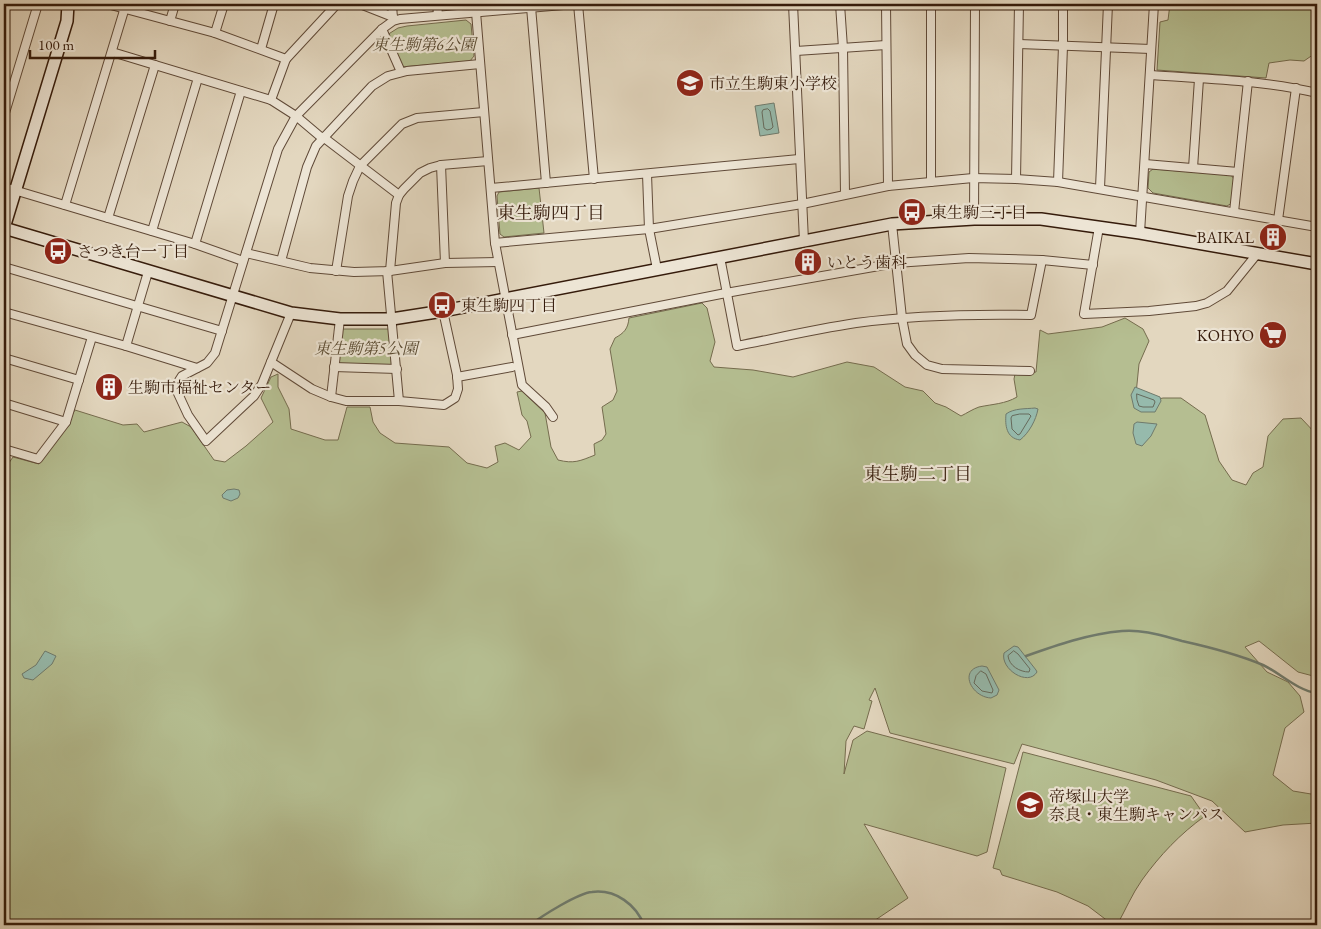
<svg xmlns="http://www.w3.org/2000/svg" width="1321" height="929" font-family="'EB Garamond','Noto Serif JP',serif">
	<rect width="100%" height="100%" fill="#e3d7bf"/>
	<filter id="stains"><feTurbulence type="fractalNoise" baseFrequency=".004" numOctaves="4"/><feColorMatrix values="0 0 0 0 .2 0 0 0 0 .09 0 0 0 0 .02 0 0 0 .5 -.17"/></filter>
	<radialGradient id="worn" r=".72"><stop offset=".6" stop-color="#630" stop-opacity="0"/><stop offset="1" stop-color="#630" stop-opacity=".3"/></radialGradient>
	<g fill="#b5be91" stroke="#756c4e">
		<path d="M1170,4H1255L1257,5L1265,6L1269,4H1317V52L1304,61L1290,60L1269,63L1266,78L1157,70L1160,22L1168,20Z"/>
		<path d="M466,20L471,24L474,56L470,61L401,67L387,35L398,28L407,26Z"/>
		<path d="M1153,169L1231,175L1234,179L1232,203L1227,206L1153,193L1148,188L1149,172Z"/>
		<path d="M539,188L544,233L504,237L500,234L497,196L499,192Z"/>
		<path d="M702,303L707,308L715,342L710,361L714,367L753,370L793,377L847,362L874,367L905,387L923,391L935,403L946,407L961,416C967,413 973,409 979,407C993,404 1005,404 1017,397L1014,379L1015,374L1036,372L1040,330L1048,334L1102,327L1125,318L1143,329L1149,341L1139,364L1135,404L1163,398H1181L1205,415L1219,461L1232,480L1246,485L1253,473L1263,467L1268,436L1283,419L1301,418L1317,435V677L1298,672L1259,641L1245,647L1267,672L1288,682L1300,696L1304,712L1285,728L1273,775L1293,791L1317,795V823L1283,825L1245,832L1212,801L1156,780L1022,744L1014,764L890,733L875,688L869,700L872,701L864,729L854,726L846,741L844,774L853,740L867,731L1006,768L987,852L977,856L864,824L908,898L868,925H4V470L13,457L39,464L55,443L75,410L123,425L137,424L144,432L182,422L191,427L214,460L225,462L246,446L273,422L261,398L271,377L278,374V387L289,409L291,429L325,440H338L347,407H370L373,422L380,433L395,443L449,447L467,463L487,468L498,462L495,446L505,443L519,450L531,437L527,421L522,415L517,392L522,391L545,413L551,447L558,460C574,464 580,461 595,455L594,444L602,440L606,434L602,407L613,400L617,391L610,349L615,338C624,333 628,329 629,318Z"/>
		<path d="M341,329H392L394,366L337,364Z"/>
		<path d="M1023,752L1191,796L1205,816C1180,834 1160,855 1142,880C1132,894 1125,911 1117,925H1113L1088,906L1057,892L1002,875L1000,870L993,868Z"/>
	</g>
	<g fill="#96baac" stroke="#6f7a6c">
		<path d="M774,103L779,133L760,136L755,106Z"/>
		<path d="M1135,387L1160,397L1161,401L1155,412H1141L1134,408L1131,395Z"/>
		<path d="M1035,408L1038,409C1036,420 1029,433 1020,440C1006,438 1005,425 1006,414C1014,408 1026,409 1035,408Z"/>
		<path d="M1137,422L1157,424L1151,436L1142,446L1136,444L1133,433L1134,424Z"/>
		<path d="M234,489L239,490L240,494L238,498L231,501L223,498L222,495L227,490Z"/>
		<path d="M1014,646L1018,647L1036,670L1037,672C1028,687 1000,669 1004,653Z"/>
		<path d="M45,651L56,656L52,664L33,680L24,678L22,674L36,665Z"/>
		<path d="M982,666L987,667L999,690L997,695L991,698C971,697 958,669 982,666Z"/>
	</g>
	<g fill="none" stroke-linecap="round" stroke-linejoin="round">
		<g stroke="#666a5c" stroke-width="1">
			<path d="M768,109L770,111L773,127L771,129L767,130L764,128L762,112L763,110Z"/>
			<path d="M1137,394L1154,400L1155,402L1153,407H1143L1139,406L1137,400Z"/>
			<path d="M1020,414H1029L1031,416L1020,434L1018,435L1012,429L1011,418L1012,416Z"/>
			<path d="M1014,651L1018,654L1030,669L1029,672C1020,672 1009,666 1008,656Z"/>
			<path d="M981,671L986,674L993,690L992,693L982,691L974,683L976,676Z"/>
		</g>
		<g stroke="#6f7a6c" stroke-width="2.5">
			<path d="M1026,656C1057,645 1088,634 1122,631C1142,629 1163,636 1182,641C1209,647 1237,654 1263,665C1280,673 1298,691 1317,693"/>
			<path d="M530,925C542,916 578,893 592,892C616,889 636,905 644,925"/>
		</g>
		<defs>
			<g id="street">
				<path d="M107,4L215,33L286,59L337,4"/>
				<path d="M360,4L393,17"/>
				<path d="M392,4L393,19"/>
				<path d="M437,4L438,15"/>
				<path d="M578,4L594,179"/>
				<path d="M793,4L804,241"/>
				<path d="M840,4L843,48L845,194"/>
				<path d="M886,4L888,186"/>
				<path d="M531,7L546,183"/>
				<path d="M476,12L495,243L522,385L546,407L553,417"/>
				<path d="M170,21L175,4"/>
				<path d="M382,29L401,72"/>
				<path d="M215,33L224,4"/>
				<path d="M1019,44L1151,49"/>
				<path d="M261,49L274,4"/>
				<path d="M796,51L886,45"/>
				<path d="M112,52L271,100L296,116L322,138"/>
				<path d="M1151,75C1206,79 1263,80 1317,93"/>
				<path d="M271,100L286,59"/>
				<path d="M4,116L38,4"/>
				<path d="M323,137L399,195"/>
				<path d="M1145,164L1238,172"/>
				<path d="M441,165L445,263"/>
				<path d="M1193,168L1199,79"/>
				<path d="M647,174L649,229L657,269"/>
				<path d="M1016,179L1019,4"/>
				<path d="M931,182V4"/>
				<path d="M1058,182L1063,46V4"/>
				<path d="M4,187L195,244L243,261"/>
				<path d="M491,188L799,159"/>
				<path d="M1100,188L1108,4"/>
				<path d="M65,205L126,4"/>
				<path d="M1234,212L1248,81"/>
				<path d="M108,218L155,65"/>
				<path d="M974,219L975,4"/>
				<path d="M1278,220L1296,88"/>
				<path d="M892,224L902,318L907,344L915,355L927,365L942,369L1030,371"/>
				<path d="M1099,227L1084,314L1149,311L1196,306L1207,303L1227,291L1257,254"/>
				<path d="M152,231L198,78"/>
				<path d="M1140,233L1154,4"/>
				<path d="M495,243L649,229L802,204L888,186L973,178L1016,179L1058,182L1317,227"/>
				<path d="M195,244L241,91"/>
				<path d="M246,253L310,268L354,272L390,271L445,263L498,262"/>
				<path d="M720,257L737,346C777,338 816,329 856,323C914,315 973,314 1031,315L1042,260"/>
				<path d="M281,261L307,167L316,146L372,86L388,76L407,71L480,64"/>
				<path d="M4,267L222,331"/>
				<path d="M336,271L348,196L353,181L360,166L402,124L417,118L484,112"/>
				<path d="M387,271L399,401"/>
				<path d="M390,271L396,203L399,195L404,189L420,173L430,168L441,165L488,161"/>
				<path d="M4,312L126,346L197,368"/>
				<path d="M291,313L262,384L254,396L206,441L188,415L175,387L182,376L207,363L215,353L278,149L296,116L382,29L393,21L400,19L575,4"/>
				<path d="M512,335L726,293L896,263L969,258L1042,260L1093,265"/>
				<path d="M126,346L148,272"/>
				<path d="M4,358L79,380"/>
				<path d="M271,362L312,389L331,397L346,401H399L444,405L455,398L458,389L457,375L443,311"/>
				<path d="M334,367L397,369"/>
				<path d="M457,377L512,367"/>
				<path d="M331,397L340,319"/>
				<path d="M4,403L66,422"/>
				<path d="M4,449L38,459L66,422L92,337"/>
			</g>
			<g id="secondary">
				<path d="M4,228L291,313L340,319H392L443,311L892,224L974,219H1041L1140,233L1317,264"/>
				<path d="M4,228L67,21L68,4"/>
			</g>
		</defs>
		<use href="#street" stroke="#604a38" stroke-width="10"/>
		<use href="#secondary" stroke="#351b0b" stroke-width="14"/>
		<use href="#street" stroke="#ede5d5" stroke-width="8"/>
		<use href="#secondary" stroke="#ede5d5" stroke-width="11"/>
	</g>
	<defs>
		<symbol id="school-disc" viewBox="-11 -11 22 22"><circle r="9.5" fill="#8f2418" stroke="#ede5d5"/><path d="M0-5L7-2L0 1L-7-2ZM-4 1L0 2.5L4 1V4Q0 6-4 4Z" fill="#fff"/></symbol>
		<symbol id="bus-disc" viewBox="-11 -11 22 22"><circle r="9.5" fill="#8f2418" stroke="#ede5d5"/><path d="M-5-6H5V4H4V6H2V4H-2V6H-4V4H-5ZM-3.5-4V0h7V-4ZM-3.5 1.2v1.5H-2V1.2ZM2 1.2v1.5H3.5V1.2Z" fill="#fff"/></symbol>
		<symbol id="building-disc" viewBox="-11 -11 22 22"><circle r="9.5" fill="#8f2418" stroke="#ede5d5"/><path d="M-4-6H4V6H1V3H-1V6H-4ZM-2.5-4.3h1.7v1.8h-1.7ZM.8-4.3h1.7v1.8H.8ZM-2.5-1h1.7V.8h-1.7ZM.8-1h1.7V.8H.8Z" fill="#fff"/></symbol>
		<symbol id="supermarket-disc" viewBox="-11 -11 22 22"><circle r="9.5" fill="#8f2418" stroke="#ede5d5"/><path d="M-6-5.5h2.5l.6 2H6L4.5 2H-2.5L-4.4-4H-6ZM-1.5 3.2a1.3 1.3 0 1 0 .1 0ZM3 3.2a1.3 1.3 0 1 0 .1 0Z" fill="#fff"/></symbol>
		<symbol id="university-disc" viewBox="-11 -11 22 22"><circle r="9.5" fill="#8f2418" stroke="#ede5d5"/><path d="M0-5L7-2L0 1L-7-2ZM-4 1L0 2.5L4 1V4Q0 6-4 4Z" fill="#fff"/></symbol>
	</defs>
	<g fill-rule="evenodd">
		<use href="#school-disc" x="674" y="67" width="32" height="32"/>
		<use href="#bus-disc" x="896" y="196" width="32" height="32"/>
		<use href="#building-disc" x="1257" y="221" width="32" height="32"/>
		<use href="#bus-disc" x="42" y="235" width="32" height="32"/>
		<use href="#building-disc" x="792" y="246" width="32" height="32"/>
		<use href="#bus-disc" x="426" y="289" width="32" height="32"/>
		<use href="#supermarket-disc" x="1257" y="319" width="32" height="32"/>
		<use href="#building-disc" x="93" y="371" width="32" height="32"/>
		<use href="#university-disc" x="1014" y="789" width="32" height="32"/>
	</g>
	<g text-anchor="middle" stroke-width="4.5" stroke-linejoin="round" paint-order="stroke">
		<g font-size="16" font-style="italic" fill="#5b4c33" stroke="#ede5d5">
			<text x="424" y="50">東生駒第6公園</text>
			<text x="366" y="354">東生駒第5公園</text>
		</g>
		<g font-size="16" fill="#351b0b" stroke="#ede5d5" text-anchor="start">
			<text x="709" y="89">市立生駒東小学校</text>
			<text x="931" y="218">東生駒三丁目</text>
			<text x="1254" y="243" text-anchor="end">BAIKAL</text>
			<text x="77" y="257">さつき台一丁目</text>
			<text x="827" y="268">いとう歯科</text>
			<text x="461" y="311">東生駒四丁目</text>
			<text x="1254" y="341" text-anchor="end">KOHYO</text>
			<text x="128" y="393">生駒市福祉センター</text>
			<text x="1049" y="802">帝塚山大学<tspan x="1049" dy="18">奈良・東生駒キャンパス</tspan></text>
		</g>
		<g font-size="18" fill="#351b0b" stroke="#ede5d5">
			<text x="551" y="219">東生駒四丁目</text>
			<text x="918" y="480">東生駒二丁目</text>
		</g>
	</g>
	<rect width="1321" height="929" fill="none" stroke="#e3d7bf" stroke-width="20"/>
	<rect x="5" y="5" width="1311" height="919" fill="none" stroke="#351b0b" stroke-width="2.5"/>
	<rect x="10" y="10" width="1301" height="909" fill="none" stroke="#351b0b"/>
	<path d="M30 50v8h125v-8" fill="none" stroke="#351b0b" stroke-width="2.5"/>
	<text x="38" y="50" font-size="15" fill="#351b0b" stroke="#ede5d5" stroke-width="4" paint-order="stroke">100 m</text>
	<rect width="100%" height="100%" filter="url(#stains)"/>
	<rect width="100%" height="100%" fill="url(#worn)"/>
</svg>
